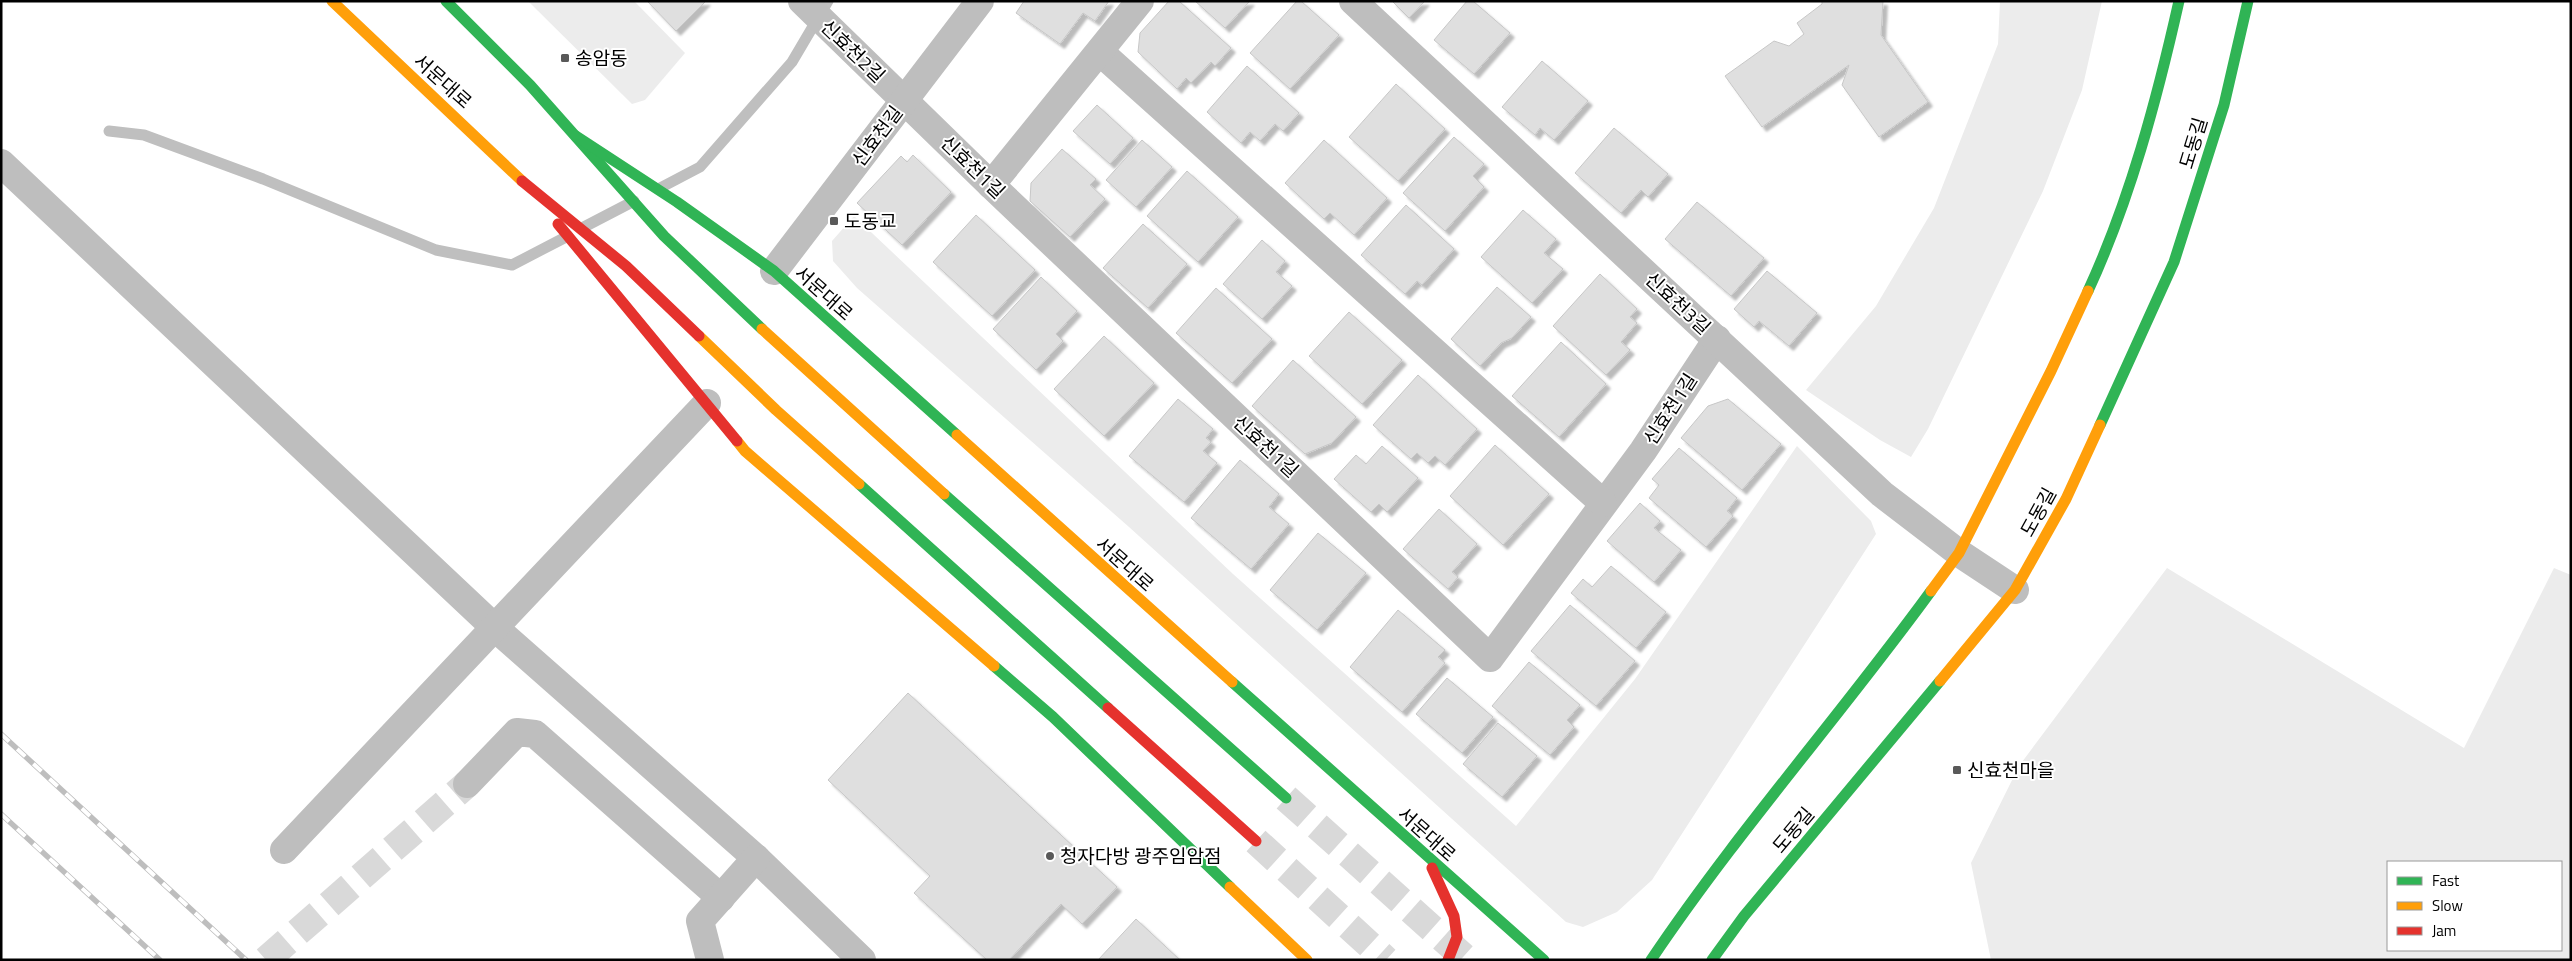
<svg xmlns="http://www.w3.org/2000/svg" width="2572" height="961" font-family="'Titillium Web','Noto Sans KR',sans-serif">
	<defs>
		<filter id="shadow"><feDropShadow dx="4.5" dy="4.5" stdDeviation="1" flood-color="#0004"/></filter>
	</defs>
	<rect width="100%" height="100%" fill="#fff"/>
	<g fill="#ececec" fill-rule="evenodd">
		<path d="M528,1H634L685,53L645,100L632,104Z"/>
		<path d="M2000,1H2102L2082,90L2043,191L1928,429L1911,457L1880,440L1806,390L1876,306L1934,208L1998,44Z"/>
		<path d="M854,216L1233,574L1516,826L1635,679L1797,446L1871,521L1876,534L1652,880L1617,912L1583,927L1566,922L1129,527L857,288L833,261L832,241Z"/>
		<path d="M2167,568L2464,748L2554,568L2571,575V960H1991L1971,863L2019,766ZM2388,862H2561V950H2388Z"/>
	</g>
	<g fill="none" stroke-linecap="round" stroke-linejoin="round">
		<g stroke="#bfbfbf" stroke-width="11">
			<path d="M109,131L144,135L263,179L436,250L512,265L568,236"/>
			<path d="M660,188L700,167L792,62L828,1"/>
			<path d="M582,228L634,201"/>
		</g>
	</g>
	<g fill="#dfdfdf" stroke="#c7c7c7" filter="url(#shadow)">
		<path d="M647,1H706L676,31Z"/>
		<path d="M1024,1H1109L1095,21L1083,13L1060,44L1016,13Z"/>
		<path d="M1169,1H1179L1231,48L1215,66L1211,62L1191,83L1186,78L1177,89L1138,52L1140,33Z"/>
		<path d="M1195,1H1250L1225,28Z"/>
		<path d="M1297,1H1301L1339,35L1290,89L1250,53Z"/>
		<path d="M1392,1H1425L1409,18Z"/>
		<path d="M1467,1H1473L1510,33L1474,74L1434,40Z"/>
		<path d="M1822,1H1883L1881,35L1928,102L1879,137L1842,85L1849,65L1762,127L1725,76L1774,41L1789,46L1804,34L1797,23L1822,4Z"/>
		<path d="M1542,61L1588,101L1554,140L1540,128L1535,135L1502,107Z"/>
		<path d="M1247,66L1299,113L1283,131L1275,124L1260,141L1250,132L1241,143L1207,112Z"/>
		<path d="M1396,84L1445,129L1398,181L1349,137Z"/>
		<path d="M1097,105L1133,138L1110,164L1073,131Z"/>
		<path d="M1614,128L1668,174L1648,197L1641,190L1621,213L1575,173Z"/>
		<path d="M1454,137L1484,164L1473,176L1484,187L1445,231L1403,193Z"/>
		<path d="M1142,140L1172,167L1136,207L1106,180Z"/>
		<path d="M1324,140L1387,198L1354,235L1330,213L1324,219L1285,183Z"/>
		<path d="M1062,149L1096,179L1090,185L1105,199L1070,237L1030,201L1031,183Z"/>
		<path d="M913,155L951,192L902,245L857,203L901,156L907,162Z"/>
		<path d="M1187,171L1238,217L1198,262L1147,216Z"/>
		<path d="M1697,202L1764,258L1731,296L1665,239Z"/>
		<path d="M1406,205L1454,249L1422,285L1417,281L1405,294L1361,255Z"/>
		<path d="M1523,210L1556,239L1544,253L1563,269L1532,303L1481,257Z"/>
		<path d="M976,215L1035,270L992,316L933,262Z"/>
		<path d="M1143,224L1187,264L1148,308L1103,268Z"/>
		<path d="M1262,240L1285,261L1276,272L1292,286L1262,319L1223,284Z"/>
		<path d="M1767,271L1817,313L1789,346L1759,321L1754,327L1734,309Z"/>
		<path d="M1600,274L1637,309L1630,317L1637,323L1621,342L1630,350L1606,375L1553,326Z"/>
		<path d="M1041,277L1077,311L1056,334L1063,341L1036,370L993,329Z"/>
		<path d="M1497,287L1531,317L1512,338L1501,343L1480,366L1451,339Z"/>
		<path d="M1216,288L1272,339L1232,383L1176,333Z"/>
		<path d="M1349,312L1402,360L1362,404L1309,356Z"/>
		<path d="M1104,336L1154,383L1104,436L1054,389Z"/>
		<path d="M1561,342L1606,384L1559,437L1512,396Z"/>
		<path d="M1293,360L1356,417L1332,443L1305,454L1252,406Z"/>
		<path d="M1418,375L1477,429L1445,465L1435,456L1428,463L1417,453L1411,459L1373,425Z"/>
		<path d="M1178,399L1213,429L1206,438L1211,442L1203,451L1217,463L1184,502L1129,456Z"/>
		<path d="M1728,399L1781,444L1742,490L1681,438L1708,406Z"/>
		<path d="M1495,445L1549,494L1503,545L1450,496Z"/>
		<path d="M1382,446L1418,478L1387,512L1379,504L1371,512L1334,479L1356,455L1366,464Z"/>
		<path d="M1679,448L1737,498L1727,511L1733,516L1706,547L1649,498L1659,485L1652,479Z"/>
		<path d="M1240,460L1279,494L1269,507L1289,524L1251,569L1191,518Z"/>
		<path d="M1640,503L1660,521L1654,528L1681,550L1654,582L1607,541Z"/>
		<path d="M1439,509L1477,544L1452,572L1458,577L1448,589L1403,549Z"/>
		<path d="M1318,533L1366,573L1317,630L1270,590Z"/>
		<path d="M1611,566L1666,612L1636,648L1571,593L1583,579L1592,587Z"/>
		<path d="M1570,605L1635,661L1596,706L1531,651Z"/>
		<path d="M1398,610L1445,650L1438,657L1445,663L1402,712L1350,667Z"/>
		<path d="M1529,662L1580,705L1567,720L1574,727L1550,755L1492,706Z"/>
		<path d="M1447,678L1493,717L1462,753L1416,714Z"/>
		<path d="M908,693L1117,887L1082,924L1061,904L1009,960H987L914,893L930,876L828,780Z"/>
		<path d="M1498,723L1537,756L1502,797L1463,764Z"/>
		<path d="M1136,919L1180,960H1098Z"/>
	</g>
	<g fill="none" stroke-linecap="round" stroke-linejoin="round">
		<path stroke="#d9d9d9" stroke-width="28" stroke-dasharray="28 14" stroke-linecap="butt" d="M266,960L467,784"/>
		<g stroke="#d9d9d9" stroke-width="28" stroke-dasharray="28 14" stroke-linecap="butt">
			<path d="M1286,798L1467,960"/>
			<path d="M1256,841L1386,960"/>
		</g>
		<g stroke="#bebebe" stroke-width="28">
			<path d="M802,1L991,185L1490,658L1643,451L1717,339"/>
			<path d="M1353,1L1882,494L1959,553L2015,590"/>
			<path d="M1100,52L1603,503"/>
			<path d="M1,163L494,627L756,858L862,960"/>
			<path d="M991,185L1140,1"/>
			<path d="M774,271L980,1"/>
			<path d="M467,784L517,732L535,734L721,898"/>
			<path d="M284,850L707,403"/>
			<path d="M710,960L700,921L756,858"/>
		</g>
		<g stroke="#30b455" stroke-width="11">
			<path d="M446,1L530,85L664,236L762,329"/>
			<path d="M576,136L677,202L774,271L957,435"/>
			<path d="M2088,291C2130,200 2157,99 2179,1"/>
			<path d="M2100,425L2174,262L2224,105L2248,1"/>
			<path d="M859,484L1108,708"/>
			<path d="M944,494L1286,798"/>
			<path d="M994,666L1053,717L1230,887"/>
			<path d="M1232,682L1544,960"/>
			<path d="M1651,960C1737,832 1840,716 1931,591"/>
			<path d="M1712,960L1744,916L1940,681"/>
		</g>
		<g stroke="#ff9f0a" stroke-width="11">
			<path d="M332,1L522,181"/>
			<path d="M762,329L944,494"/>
			<path d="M699,336L776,410L859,484"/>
			<path d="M957,435L1232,682"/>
			<path d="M737,441L745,451L994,666"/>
			<path d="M1931,591L1959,553L2051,371L2088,291"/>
			<path d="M1940,681L2015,590L2066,499L2100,425"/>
			<path d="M1230,887L1307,960"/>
		</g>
		<g stroke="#e5322d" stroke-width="11">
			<path d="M522,181L626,266L699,336"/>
			<path d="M558,224L737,441"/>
			<path d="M1108,708L1256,841"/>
			<path d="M1432,868L1454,916L1457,937L1448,960"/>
		</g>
		<defs>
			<g id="rail">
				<path d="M1,734L246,960"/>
				<path d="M1,814L160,960"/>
			</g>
		</defs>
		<use href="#rail" stroke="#bebebe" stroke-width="5.5"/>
		<use href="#rail" stroke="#fff" stroke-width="4" stroke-dasharray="11" stroke-linecap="butt"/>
	</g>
	<g fill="#595959" stroke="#fff" stroke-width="2">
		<rect x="560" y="53" width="10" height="10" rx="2.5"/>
		<rect x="829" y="216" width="10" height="10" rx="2.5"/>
		<rect x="1952" y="765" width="10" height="10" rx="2.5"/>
		<circle cx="1050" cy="856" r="5"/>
	</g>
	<g text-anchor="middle" stroke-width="4" stroke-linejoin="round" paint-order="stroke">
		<g font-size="19" fill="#000" stroke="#fff">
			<text transform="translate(853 51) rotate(44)" y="7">신효천2길</text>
			<text transform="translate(443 81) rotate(42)" y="7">서문대로</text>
			<text transform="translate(877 136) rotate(-53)" y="7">신효천길</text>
			<text transform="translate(2193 143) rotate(-73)" y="7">도동길</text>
			<text transform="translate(973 167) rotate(44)" y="7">신효천1길</text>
			<text transform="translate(824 293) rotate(42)" y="7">서문대로</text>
			<text transform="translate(1678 303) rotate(43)" y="7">신효천3길</text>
			<text transform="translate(1670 409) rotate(-57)" y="7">신효천1길</text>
			<text transform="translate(1266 446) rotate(43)" y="7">신효천1길</text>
			<text transform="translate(2038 512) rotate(-61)" y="7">도동길</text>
			<text transform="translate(1125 564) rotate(42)" y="7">서문대로</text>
			<text transform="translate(1793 830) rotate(-50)" y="7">도동길</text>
			<text transform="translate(1427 834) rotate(42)" y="7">서문대로</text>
		</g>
		<g font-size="19" fill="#000" stroke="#fff" text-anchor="start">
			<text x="575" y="65">송암동</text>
			<text x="844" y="228">도동교</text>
			<text x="1967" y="777">신효천마을</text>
			<text x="1060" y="863">청자다방 광주임암점</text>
		</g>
	</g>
	<rect width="2572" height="961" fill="none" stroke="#000000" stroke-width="5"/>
	<rect x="2387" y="861" width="175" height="90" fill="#ffffff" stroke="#999999"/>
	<rect x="2397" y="877" width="25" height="8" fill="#30b455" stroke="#999999"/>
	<text x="2432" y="886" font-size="15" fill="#000000">Fast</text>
	<rect x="2397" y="902" width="25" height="8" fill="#ff9f0a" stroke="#999999"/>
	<text x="2432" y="911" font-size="15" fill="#000000">Slow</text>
	<rect x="2397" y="927" width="25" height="8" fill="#e5322d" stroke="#999999"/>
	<text x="2432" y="936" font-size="15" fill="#000000">Jam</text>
</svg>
